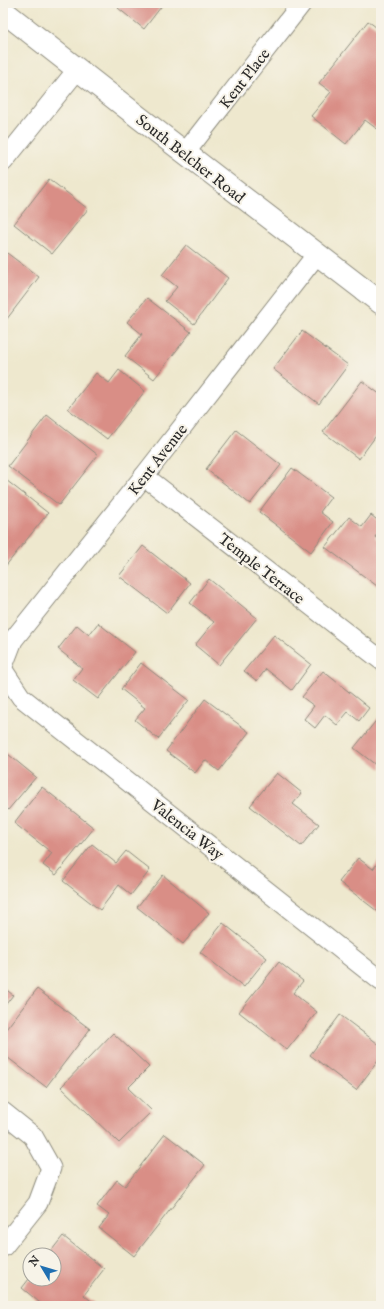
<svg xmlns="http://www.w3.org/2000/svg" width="384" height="1309" font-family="'IM FELL English',serif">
	<rect width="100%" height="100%" fill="#f7f3e8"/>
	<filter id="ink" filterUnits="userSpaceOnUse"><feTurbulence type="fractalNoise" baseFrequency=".025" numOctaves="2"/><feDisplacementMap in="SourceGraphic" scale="8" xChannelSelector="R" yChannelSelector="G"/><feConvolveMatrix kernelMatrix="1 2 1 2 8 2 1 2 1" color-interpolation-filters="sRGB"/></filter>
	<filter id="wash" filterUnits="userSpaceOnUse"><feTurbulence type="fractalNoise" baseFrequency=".012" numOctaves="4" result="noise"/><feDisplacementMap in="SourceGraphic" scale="16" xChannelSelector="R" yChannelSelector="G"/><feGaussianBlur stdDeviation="0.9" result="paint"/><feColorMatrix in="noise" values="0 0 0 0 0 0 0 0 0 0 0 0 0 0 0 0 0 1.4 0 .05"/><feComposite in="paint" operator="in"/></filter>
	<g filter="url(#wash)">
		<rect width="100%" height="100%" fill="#eee8ce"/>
		<g id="blocks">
			<g fill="#d98e86">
				<path d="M122,3H164L144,29L118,8Z"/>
				<path d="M368,21L381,31V124L377,129L365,120L346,144L311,116L331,92L319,83Z"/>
				<path d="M49,179L88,209L52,254L14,224Z"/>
				<path d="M186,245L228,278L194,324L165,301L177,287L162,275Z"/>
				<path d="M3,250L39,277L3,324Z"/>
				<path d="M147,298L191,332L154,379L125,356L142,334L127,322Z"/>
				<path d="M302,331L348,365L319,404L273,369Z"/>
				<path d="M119,370L145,391L107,439L68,409L96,373L109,383Z"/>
				<path d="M362,381L381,395V429L359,459L323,432Z"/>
				<path d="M47,415L98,455L59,505L8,466Z"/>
				<path d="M236,430L281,465L250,504L206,469Z"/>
				<path d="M292,468L331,497L320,512L333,522L311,552L259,512Z"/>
				<path d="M6,480L48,513L4,568L3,567V484Z"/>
				<path d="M371,515L381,523V529L375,537L381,541V582L377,586L325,547L349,517L362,527Z"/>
				<path d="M143,546L190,583L167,613L119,576Z"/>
				<path d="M209,579L257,618L219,665L195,645L214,622L190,603Z"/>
				<path d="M98,623L135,652L98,699L73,680L82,668L58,649L77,625L89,635Z"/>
				<path d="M274,635L311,664L292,690L266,669L257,681L244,671Z"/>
				<path d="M141,663L189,700L158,739L135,720L145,708L121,689Z"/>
				<path d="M323,671L369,708L359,721L348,712L337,725L325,715L315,728L304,719L314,706L302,697Z"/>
				<path d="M205,699L249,732L219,771L205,760L195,773L166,751Z"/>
				<path d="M379,717L381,719V769L354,748Z"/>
				<path d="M3,750L36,777L8,810L3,806Z"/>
				<path d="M277,773L302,793L293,804L319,824L301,846L250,806Z"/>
				<path d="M42,787L94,828L56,875L43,865L52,853L14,823Z"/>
				<path d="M92,844L116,863L126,851L150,870L131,895L119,885L100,910L63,881Z"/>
				<path d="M358,858L373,869L381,859V914L339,882Z"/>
				<path d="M163,875L209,913L183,944L137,907Z"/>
				<path d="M223,923L267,958L244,987L200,952Z"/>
				<path d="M279,962L303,981L293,993L317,1012L287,1050L239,1012Z"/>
				<path d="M3,987L13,995L3,1008Z"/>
				<path d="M37,989L90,1029L46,1087L3,1054V1033Z"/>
				<path d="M340,1015L381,1046V1057L356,1090L310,1055Z"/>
				<path d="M113,1033L149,1067L128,1088L152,1111L119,1143L61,1087Z"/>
				<path d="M165,1134L205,1165L134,1256L99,1228L109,1215L97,1206L117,1180L125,1186Z"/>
				<path d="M63,1236L104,1269L84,1295L97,1306H44L22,1288L29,1279H54V1255H48Z"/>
			</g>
		</g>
	</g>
	<g filter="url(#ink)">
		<use href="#blocks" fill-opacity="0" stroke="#8c8a7c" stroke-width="1"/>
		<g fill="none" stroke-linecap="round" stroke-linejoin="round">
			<defs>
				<g id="minor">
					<path d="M185,153L302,3"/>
					<path d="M3,162L77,70"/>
					<path d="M144,476L381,660"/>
					<path d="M3,666L13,640L144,476L317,254"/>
					<path d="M3,670L21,697L381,981"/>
					<path d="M3,1112L33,1136L51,1168L38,1203L3,1247"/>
				</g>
				<path id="secondary" d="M3,11L141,119L381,303"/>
			</defs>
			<use href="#minor" stroke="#8c8a7c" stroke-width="21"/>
			<use href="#secondary" stroke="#8c8a7c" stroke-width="24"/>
			<use href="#minor" stroke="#fff" stroke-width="19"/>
			<use href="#secondary" stroke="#fff" stroke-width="22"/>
		</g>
	</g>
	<g text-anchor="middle" stroke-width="4" stroke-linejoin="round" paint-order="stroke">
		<g font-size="16" fill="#2b2b2b" stroke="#f7f3e8">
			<text transform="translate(244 78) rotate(-52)" y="6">Kent Place</text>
			<text transform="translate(191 158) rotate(38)" y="6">South Belcher Road</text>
			<text transform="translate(157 459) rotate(-52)" y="6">Kent Avenue</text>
			<text transform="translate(262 568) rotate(38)" y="6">Temple Terrace</text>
			<text transform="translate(188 829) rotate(38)" y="6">Valencia Way</text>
		</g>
	</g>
	<rect width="384" height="1309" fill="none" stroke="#f7f3e8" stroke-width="16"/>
	<g transform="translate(42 1267) rotate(308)"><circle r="19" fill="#f7f3e8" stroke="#a5a39c"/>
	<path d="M0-3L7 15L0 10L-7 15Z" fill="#1f6fb2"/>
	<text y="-6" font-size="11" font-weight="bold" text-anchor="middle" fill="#2b2b2b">N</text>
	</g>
</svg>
